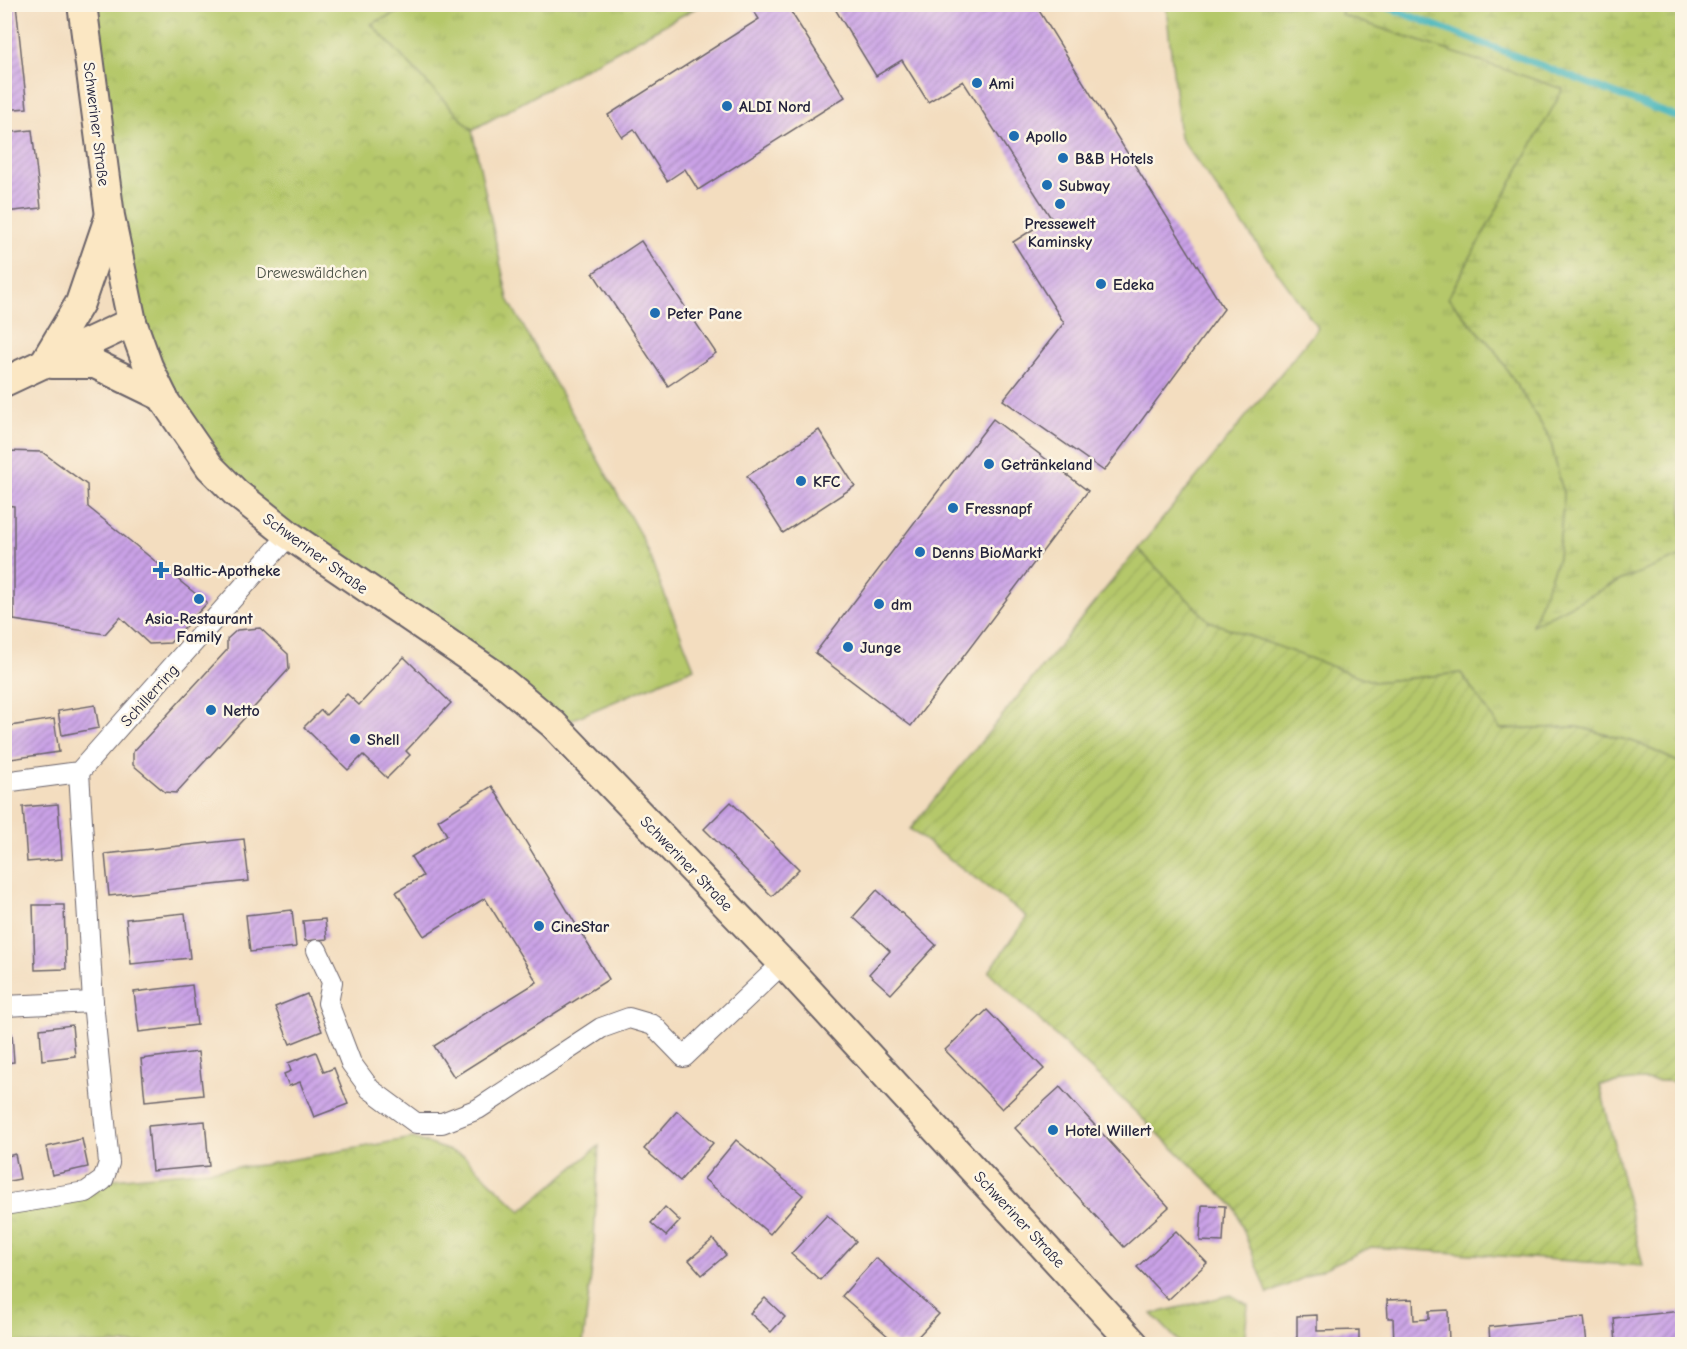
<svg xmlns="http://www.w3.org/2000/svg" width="1687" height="1349" font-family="'Comic Neue',sans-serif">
	<defs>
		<pattern id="grass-tufts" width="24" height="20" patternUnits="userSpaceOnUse" patternTransform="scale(1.5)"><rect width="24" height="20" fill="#b5c86b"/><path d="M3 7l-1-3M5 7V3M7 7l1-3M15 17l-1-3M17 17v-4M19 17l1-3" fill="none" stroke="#9bac5e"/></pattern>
		<pattern id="wetland-marsh" width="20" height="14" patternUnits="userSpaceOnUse" patternTransform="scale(1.5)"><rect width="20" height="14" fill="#b5c86b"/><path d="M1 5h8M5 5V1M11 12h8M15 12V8" fill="none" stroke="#9bac5e"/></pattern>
		<pattern id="park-crowns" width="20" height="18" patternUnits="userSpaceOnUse" patternTransform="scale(1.5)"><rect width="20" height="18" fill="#b5c86b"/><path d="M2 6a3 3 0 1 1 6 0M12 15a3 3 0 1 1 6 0" fill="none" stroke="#9bac5e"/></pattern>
		<pattern id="garden-furrows" width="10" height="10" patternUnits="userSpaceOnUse" patternTransform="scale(1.5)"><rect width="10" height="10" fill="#b5c86b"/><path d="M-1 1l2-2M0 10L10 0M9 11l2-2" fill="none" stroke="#9bac5e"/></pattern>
		<pattern id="building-hatch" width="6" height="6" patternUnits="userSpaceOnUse" patternTransform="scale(1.5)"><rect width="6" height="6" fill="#caa2e7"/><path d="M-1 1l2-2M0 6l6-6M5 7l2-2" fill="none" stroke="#a484bc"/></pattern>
	</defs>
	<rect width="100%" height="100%" fill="#fcf5e5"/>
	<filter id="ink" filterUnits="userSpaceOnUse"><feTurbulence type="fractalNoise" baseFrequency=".0167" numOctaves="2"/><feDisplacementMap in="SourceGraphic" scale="12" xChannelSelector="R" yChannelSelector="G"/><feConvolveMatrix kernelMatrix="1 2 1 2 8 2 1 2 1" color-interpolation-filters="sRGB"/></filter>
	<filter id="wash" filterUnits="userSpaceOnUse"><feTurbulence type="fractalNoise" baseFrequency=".008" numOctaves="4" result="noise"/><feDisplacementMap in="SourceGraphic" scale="24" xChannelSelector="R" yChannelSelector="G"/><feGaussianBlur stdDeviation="1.35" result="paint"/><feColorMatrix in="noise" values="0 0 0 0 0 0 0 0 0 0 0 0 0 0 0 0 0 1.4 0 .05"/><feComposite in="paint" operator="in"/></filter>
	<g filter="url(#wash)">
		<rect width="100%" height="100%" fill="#f3ddbf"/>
		<g fill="url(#grass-tufts)" stroke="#6c7553" stroke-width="1.5">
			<path d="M413,5H701L472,130L371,24Z"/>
			<path d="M1166,5H1343L1342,15L1564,89L1448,298L1494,349L1550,438L1564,497L1558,558L1533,624L1621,580L1682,556V764L1637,743L1578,727L1500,729L1461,673L1374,682L1208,621L1138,549L1318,328L1180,138Z"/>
			<path d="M1231,1295L1248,1305L1244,1344H1181L1152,1314Z"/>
		</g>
		<path fill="url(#wetland-marsh)" stroke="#6c7553" stroke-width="1.5" d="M1343,5H1682V556L1621,580L1532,625L1558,558L1564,497L1550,438L1494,349L1448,298L1563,89L1341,15Z"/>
		<g fill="url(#park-crowns)" stroke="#6c7553" stroke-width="1.5">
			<path d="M84,5H413L371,24L472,130L508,299L642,538L694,668L554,727L236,493L148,366Z"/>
			<path d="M413,1138L464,1156L521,1211L599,1146L593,1259L583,1344H5V1205L103,1180L262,1165Z"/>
		</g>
		<path fill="url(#garden-furrows)" stroke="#6c7553" stroke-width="1.5" d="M1138,549L1209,621L1374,682L1461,673L1500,729L1578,727L1637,743L1682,764V1082L1639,1080L1600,1085L1643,1266L1371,1247L1268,1294L1234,1206L989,972L1027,917L910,829Z"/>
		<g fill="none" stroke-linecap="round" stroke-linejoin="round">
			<path stroke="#45b5bb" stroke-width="7" d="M1379,4L1682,119"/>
		</g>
		<g id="blocks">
			<g fill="url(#building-hatch)">
				<path d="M4,4H16L27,108L4,110Z"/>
				<path d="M755,4H786L845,97L698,190L685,169L667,181L634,129L622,137L608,115L759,19L751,7Z"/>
				<path d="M832,4H1035L1224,309L1104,471L1003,400L1064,323L1013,242L1051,218L963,81L928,102L902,60L876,76Z"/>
				<path d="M32,130L41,208L5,212V133Z"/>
				<path d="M641,241L716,353L668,386L593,273Z"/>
				<path d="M993,419L1088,491L911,726L815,653Z"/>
				<path d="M819,430L855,486L783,533L747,476Z"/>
				<path d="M4,451L42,452L87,485L88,507L207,603L170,643L149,644L120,617L105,634L14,620V506L4,505Z"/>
				<path d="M260,628L288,654L289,669L176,793L165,792L133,765V752L227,650V639L237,630Z"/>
				<path d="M404,657L451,703L406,751L410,755L387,778L363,755L348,770L304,727L321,710L326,715L347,694L359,705Z"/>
				<path d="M95,705L99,728L62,735L58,711Z"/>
				<path d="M54,719L59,752L4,760V727Z"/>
				<path d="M492,786L609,979L454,1077L434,1046L537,982L485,898L424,936L396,892L423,876L411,857L447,835L438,820Z"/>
				<path d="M731,802L799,869L772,896L704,829Z"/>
				<path d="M58,804L62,859L27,862L23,807Z"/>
				<path d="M244,839L249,881L109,896L105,854Z"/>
				<path d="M877,890L936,945L891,994L869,974L890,951L853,917Z"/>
				<path d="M33,905H64L66,969L35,970Z"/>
				<path d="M292,910L296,947L250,952L246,915Z"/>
				<path d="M185,913L190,958L131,964L126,919Z"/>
				<path d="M325,919L327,939L305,941L303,921Z"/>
				<path d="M192,985L197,1025L139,1032L134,992Z"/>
				<path d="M307,994L322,1031L290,1044L275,1007Z"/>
				<path d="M987,1010L1044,1069L1002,1109L945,1050Z"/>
				<path d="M72,1025L75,1056L42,1060L40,1029Z"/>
				<path d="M4,1034H12L14,1062L4,1063Z"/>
				<path d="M198,1052L203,1095L145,1101L141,1059Z"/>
				<path d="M316,1052L324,1072L334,1068L348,1104L314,1117L300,1082L289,1086L284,1074L291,1071L288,1063Z"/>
				<path d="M1060,1087L1169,1207L1124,1247L1015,1128Z"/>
				<path d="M677,1111L713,1143L680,1181L644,1149Z"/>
				<path d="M205,1121L209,1166L152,1171L148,1126Z"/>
				<path d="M82,1139L88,1167L52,1175L46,1147Z"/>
				<path d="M736,1140L803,1195L770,1234L704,1179Z"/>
				<path d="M15,1154L20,1179L4,1182V1157Z"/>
				<path d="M1202,1205L1225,1206L1223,1242L1200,1241Z"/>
				<path d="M665,1207L680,1221L666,1236L651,1223Z"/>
				<path d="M827,1215L856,1241L820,1280L791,1254Z"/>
				<path d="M1176,1231L1207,1263L1168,1300L1137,1267Z"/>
				<path d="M713,1239L726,1255L702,1275L689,1260Z"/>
				<path d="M876,1258L939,1314L911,1344H897L842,1296Z"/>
				<path d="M765,1298L785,1317L771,1332L750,1313Z"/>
				<path d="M1413,1299L1414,1320L1429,1319V1311L1448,1310L1449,1344H1394L1393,1318H1388L1387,1300Z"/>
				<path d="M1682,1311V1344H1616L1614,1318Z"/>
				<path d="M1317,1315V1331L1359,1330V1344H1290L1297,1337V1316Z"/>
				<path d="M1584,1317L1587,1344H1490L1489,1327Z"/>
			</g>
		</g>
	</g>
	<g filter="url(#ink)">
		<use href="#blocks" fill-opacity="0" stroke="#6b6369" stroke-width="1.5"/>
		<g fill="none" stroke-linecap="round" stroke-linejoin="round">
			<defs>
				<g id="minor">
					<path d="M4,782L79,772L289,535"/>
					<path d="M317,950L332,982L328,1003L351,1063L370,1089L416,1123H442L478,1109L601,1028L629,1018L653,1025L684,1057L783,963"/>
					<path d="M4,1006L93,1002"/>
					<path d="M4,1205L86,1192L103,1180L109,1163L93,1002L79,772"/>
				</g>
				<g id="secondary">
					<path d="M82,4L110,216L132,322L148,366L166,403L210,467L236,493L289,535L492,673L553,724L791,972L1134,1344"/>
					<path d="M44,363L80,303L109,218"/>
					<path d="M52,364H95L163,397"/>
					<path d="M4,382L132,322"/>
				</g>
			</defs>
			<use href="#minor" stroke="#6b6369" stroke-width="22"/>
			<use href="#secondary" stroke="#6b6369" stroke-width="32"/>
			<use href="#minor" stroke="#fff" stroke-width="20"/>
			<use href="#secondary" stroke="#fbe7c3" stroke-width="28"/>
		</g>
	</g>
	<g fill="#1f6fb2" stroke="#fcf5e5" stroke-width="2">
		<circle cx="977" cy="83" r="6"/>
		<circle cx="727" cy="106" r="6"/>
		<circle cx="1014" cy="136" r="6"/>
		<circle cx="1063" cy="158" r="6"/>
		<circle cx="1047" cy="185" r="6"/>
		<circle cx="1060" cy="204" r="6"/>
		<circle cx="1101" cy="284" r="6"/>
		<circle cx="655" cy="313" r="6"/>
		<circle cx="989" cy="464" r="6"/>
		<circle cx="801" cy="481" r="6"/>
		<circle cx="953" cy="508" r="6"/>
		<circle cx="920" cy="552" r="6"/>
		<path d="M158 561h6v6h6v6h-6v6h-6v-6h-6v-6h6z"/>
		<circle cx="199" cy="599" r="6"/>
		<circle cx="879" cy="604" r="6"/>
		<circle cx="848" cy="647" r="6"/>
		<circle cx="211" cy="710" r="6"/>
		<circle cx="355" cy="739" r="6"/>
		<circle cx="539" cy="926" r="6"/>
		<circle cx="1053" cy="1130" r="6"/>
	</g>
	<g text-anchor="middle" stroke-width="5" stroke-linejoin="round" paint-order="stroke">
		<g font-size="16" font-weight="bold" fill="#22223b" stroke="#fcf5e5" text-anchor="start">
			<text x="989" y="89">Ami</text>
			<text x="739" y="112">ALDI Nord</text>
			<text x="1026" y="142">Apollo</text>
			<text x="1075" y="164">B&amp;B Hotels</text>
			<text x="1059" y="191">Subway</text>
			<text x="1060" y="229" text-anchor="middle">Pressewelt<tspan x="1060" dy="18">Kaminsky</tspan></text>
			<text x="1113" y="290">Edeka</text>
			<text x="667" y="319">Peter Pane</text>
			<text x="1001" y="470">Getränkeland</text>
			<text x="813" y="487">KFC</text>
			<text x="965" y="514">Fressnapf</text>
			<text x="932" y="558">Denns BioMarkt</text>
			<text x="173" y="576">Baltic-Apotheke</text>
			<text x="891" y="610">dm</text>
			<text x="199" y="624" text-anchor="middle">Asia-Restaurant<tspan x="199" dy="18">Family</tspan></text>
			<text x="860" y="653">Junge</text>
			<text x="223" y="716">Netto</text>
			<text x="367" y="745">Shell</text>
			<text x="551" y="932">CineStar</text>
			<text x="1065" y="1136">Hotel Willert</text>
		</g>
		<g font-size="16" fill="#22223b" stroke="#fcf5e5">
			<text transform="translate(97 124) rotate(83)" y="6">Schweriner Straße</text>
			<text transform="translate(316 553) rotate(36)" y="6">Schweriner Straße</text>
			<text transform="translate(149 695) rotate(-48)" y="6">Schillerring</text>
			<text transform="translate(687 863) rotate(46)" y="6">Schweriner Straße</text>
			<text transform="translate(1020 1219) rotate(47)" y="6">Schweriner Straße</text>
		</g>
		<g font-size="16" fill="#4e5449" stroke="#fcf5e5">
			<text x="312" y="278">Dreweswäldchen</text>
		</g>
	</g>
	<rect width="1687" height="1349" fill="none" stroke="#fcf5e5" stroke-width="24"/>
</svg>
